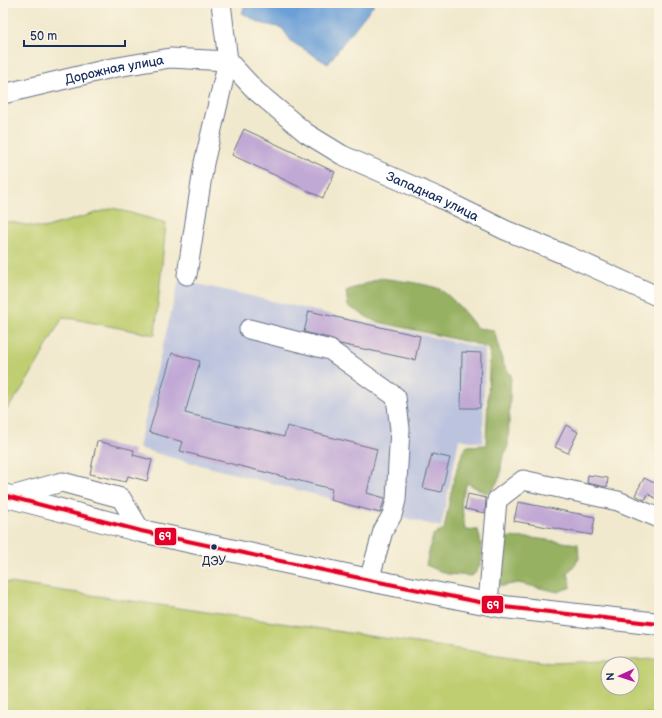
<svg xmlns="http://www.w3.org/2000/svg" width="662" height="718" font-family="'Balsamiq Sans',sans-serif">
	<rect width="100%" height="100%" fill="#fcf5e5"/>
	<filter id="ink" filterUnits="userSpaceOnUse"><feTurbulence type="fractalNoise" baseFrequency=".025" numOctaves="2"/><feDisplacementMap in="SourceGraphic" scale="8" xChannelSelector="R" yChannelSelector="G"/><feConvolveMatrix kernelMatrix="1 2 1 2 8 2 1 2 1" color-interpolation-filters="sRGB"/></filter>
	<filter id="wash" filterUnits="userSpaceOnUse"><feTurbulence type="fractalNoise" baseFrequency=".012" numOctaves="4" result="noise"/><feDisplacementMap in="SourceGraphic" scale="16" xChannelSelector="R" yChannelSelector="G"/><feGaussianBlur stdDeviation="0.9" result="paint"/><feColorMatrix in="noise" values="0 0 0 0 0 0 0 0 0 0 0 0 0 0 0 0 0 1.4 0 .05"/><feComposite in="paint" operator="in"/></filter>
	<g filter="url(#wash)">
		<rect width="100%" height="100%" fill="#f1e9cd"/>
		<path fill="#bcc3de" d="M179,280L485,349L483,443L459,439L441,527L177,459L138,448Z"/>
		<g fill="#bfce70" stroke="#6d7e67" fill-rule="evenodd">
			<path d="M113,208L166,223L155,335L63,317C44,349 28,385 3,414V221L44,228Z"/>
			<path d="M3,582L552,663L659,659V715H3ZM608,664H632V688H608Z"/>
		</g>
		<g fill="#97b162" stroke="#597060">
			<path d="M381,278C393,280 432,284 441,290C455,300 466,314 477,328L494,330L503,364L511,375L508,446L502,460L500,477L492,491L485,493L467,483L461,501L465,530H478C482,546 486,565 472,576L447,574L426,565L433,535L444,529C450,501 453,471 466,446L486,445L490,349L473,343L374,321L348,306L346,291Z"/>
			<path d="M499,537L532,538L578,544L579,559L568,573L571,587L558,592L518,583L502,586L493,581Z"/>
		</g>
		<path fill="#6b9fd7" stroke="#43679a" d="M246,3H375L343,43L328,64L292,42L282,28L260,23L242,13Z"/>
		<g id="blocks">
			<g fill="#c1a9d5">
				<path d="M244,129L335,172L323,198L232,155Z"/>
				<path d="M309,311L420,336L415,360L340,344L333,339L304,332Z"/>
				<path d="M462,352L481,353L480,408H461Z"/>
				<path d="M172,353L200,361L185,413L284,437L287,426L377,449L367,493L385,498L380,513L330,500L332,489L180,451L183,442L149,432Z"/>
				<path d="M566,425L578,432L568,453L555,447Z"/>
				<path d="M97,441L134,450L133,455L152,460L147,481L128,476L126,482L90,474Z"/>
				<path d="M432,454L450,458L441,492L423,488Z"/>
				<path d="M588,475L608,478L607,487L587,483Z"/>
				<path d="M644,478L659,485V500L648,494L645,500L635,495Z"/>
				<path d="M468,494L486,498L485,513L465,509Z"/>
				<path d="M518,502L595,517L592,535L514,521Z"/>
			</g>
		</g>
	</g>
	<g filter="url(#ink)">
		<use href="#blocks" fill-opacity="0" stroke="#667085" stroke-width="1"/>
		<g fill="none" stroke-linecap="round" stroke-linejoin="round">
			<defs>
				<g id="minor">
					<path id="s1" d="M228,61L256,91L306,133L342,155L438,197L505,230L568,256L659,297"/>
					<path id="s2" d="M3,94L112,68L170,58L228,61"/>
					<path d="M187,275L204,163L228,61L221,3"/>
					<path d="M249,329L330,350L396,397L400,429L396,500L392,515L383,531L369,580"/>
					<path d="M8,497L62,482L121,498L141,531"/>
					<path d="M488,603L497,500L523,480L618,501L659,518"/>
				</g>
				<path id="major" d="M3,495L141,531L369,580L504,607L659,624"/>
			</defs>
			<use href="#minor" stroke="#667085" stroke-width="21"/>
			<use href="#major" stroke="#667085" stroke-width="24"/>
			<use href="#minor" stroke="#fff" stroke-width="19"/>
			<use href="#major" stroke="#fff" stroke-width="22"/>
			<defs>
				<path id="bus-1" d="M3,495L141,531L369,580L504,607L659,624"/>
			</defs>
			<use href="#bus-1" stroke="#fcf5e5" stroke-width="7"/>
			<use href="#bus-1" stroke="#e4002b" stroke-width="4"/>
		</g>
	</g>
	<circle fill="#1b2f5e" stroke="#fcf5e5" stroke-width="1.5" cx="214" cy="547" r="3.5"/>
	<g text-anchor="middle" stroke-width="3.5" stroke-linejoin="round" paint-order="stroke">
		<g font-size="12" fill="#1b2f5e" stroke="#fcf5e5">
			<text x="214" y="565">ДЭУ</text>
		</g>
		<g font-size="13" fill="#1b2f5e" stroke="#fcf5e5">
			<text dy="5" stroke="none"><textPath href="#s2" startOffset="114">Дорожная улица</textPath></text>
			<text dy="5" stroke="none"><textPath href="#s1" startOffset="248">Западная улица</textPath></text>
		</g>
	</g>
	<g stroke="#fcf5e5" stroke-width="1.5">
		<rect x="154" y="527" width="23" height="19" rx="4" fill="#e4002b"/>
		<rect x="481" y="595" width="23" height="19" rx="4" fill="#e4002b"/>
	</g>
	<g font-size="11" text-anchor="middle" font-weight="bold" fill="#fff">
		<text x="165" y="540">69</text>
		<text x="493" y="609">69</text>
	</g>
	<rect width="662" height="718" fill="none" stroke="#fcf5e5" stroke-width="16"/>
	<g transform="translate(620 676) rotate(267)"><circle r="19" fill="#fcf5e5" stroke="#a2a6af"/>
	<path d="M0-3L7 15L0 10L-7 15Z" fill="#b5179e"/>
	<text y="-6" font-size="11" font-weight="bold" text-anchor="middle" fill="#1b2f5e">N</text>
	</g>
	<path d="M24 40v6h101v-6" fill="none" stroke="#1b2f5e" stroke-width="2"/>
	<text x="30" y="40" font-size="12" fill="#1b2f5e" stroke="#fcf5e5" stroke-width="3" paint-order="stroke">50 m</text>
</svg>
